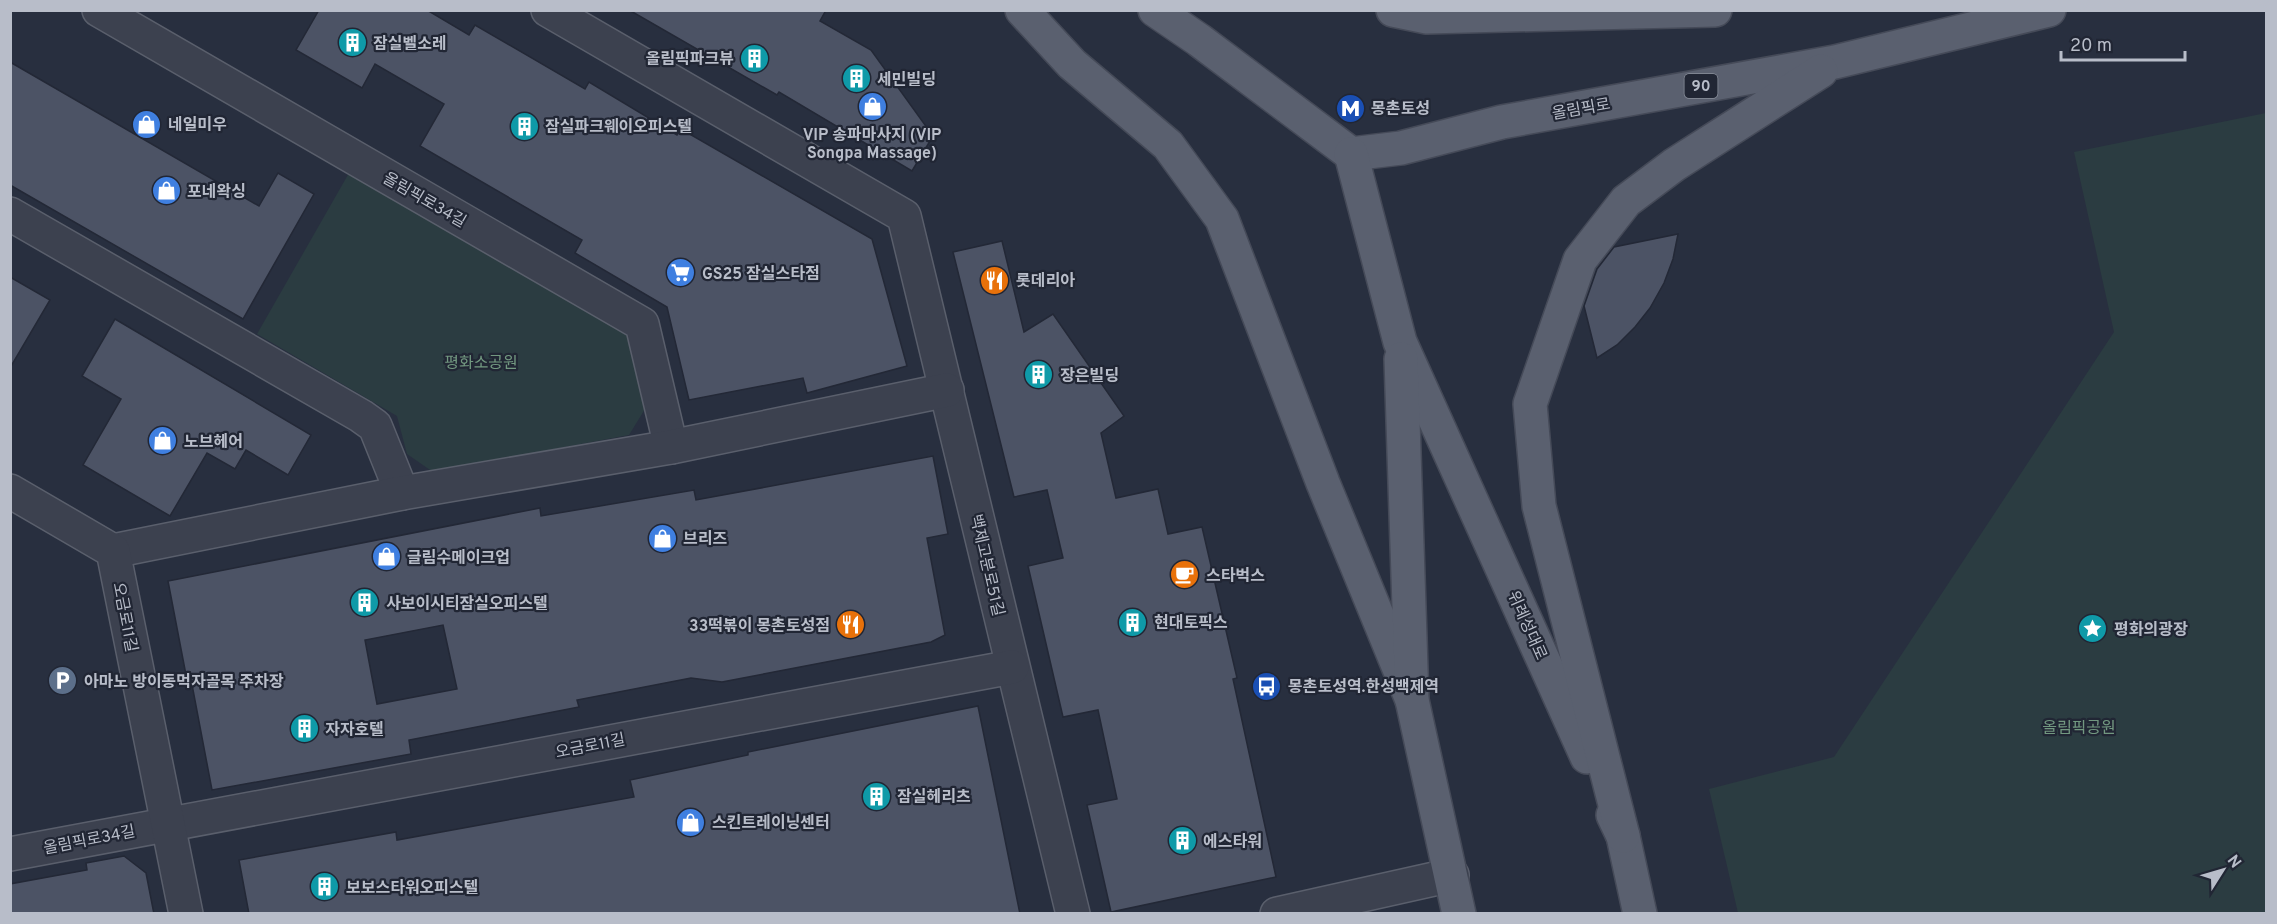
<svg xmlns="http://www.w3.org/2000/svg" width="2277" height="924" font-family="Overpass,'Noto Sans KR',sans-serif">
	<rect width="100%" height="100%" fill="#282f3f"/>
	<g fill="#2b3c41">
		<path d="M2266,113V913H1738L1709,789L1834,757L2114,332L2074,152Z"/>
		<path d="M349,173L628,334L645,409L629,435L433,472L407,454L397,416L257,334Z"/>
	</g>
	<g fill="#4c5365" stroke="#232836" stroke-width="1.5" fill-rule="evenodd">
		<path d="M319,10H427L469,35L475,25L585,89L589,82L677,135L681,129L872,239L907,366L807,393L803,378L689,400L667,307L575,253L582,240L420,146L444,104L375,64L362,88L296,50Z"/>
		<path d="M629,10H826L820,21L871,50L933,136L912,171L779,92L777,95Z"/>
		<path d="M10,62L259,206L278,173L314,194L243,319L10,185Z"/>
		<path d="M1678,234L1673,259L1664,283L1650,308L1635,327L1617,345L1597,358L1584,306L1597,269L1614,247Z"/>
		<path d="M1002,241L1024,332L1053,314L1124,416L1101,433L1116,498L1158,489L1168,534L1202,527L1237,678L1233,679L1276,877L1111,912L1087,805L1117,799L1098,710L1063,717L1028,566L1063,558L1047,490L1014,497L953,252Z"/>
		<path d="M10,277L50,300L10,368Z"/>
		<path d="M115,319L311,435L288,475L246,450L235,469L207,453L170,516L83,465L121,399L82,376Z"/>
		<path d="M933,456L948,534L927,538L945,635L931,642L722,682L691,678L577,700L579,707L409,740L411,754L212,790L190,674L186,675L168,581L540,508L541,516L694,490L696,500ZM443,625L457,689L377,704L365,640Z"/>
		<path d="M978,706L1020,914H249L239,860L396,832L397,840L634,797L630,780L748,755V752Z"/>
		<path d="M124,856L146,873L154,914H10V884L87,870L86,863Z"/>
	</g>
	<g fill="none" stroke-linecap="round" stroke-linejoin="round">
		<defs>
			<g id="minor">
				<path d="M99,10L642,324L671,447"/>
				<path d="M548,10L904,216L1073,914"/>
				<path d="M10,214L361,416L375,426L402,493"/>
				<path d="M113,551L402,493L671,447L947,390"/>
				<path d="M10,854L1012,667"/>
				<path d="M1277,914L1452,875"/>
			</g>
			<path id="tertiary" d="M10,491L113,551L186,914"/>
			<g id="primary">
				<path d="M1022,10L1072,64L1168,145L1222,219L1323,483L1412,700"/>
				<path d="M1155,10L1199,40L1351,154L1401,148L1502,122L1835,62L2049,10"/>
				<path d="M1393,10L1427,17L1715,10"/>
				<path d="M1351,154L1400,342L1587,757"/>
				<path d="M1401,359L1412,700L1459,914"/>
				<path d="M1613,815L1623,836L1640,914"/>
				<path d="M1623,836L1539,506L1530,404L1580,260L1626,201L1674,165L1821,71"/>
			</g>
		</defs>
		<use href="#minor" stroke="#5a5f6c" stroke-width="36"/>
		<use href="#tertiary" stroke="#5a5f6c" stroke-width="36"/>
		<use href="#primary" stroke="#454a58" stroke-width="36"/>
		<use href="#minor" stroke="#3c414f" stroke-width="33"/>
		<use href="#tertiary" stroke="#3c414f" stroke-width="33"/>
		<use href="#primary" stroke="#5a606f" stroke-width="33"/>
	</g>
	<defs>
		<symbol id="building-disc" viewBox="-11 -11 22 22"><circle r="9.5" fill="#0f9aa8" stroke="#212634"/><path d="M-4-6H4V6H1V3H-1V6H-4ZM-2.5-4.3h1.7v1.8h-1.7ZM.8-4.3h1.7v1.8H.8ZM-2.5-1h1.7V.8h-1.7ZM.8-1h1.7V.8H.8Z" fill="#fff"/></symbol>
		<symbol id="shop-disc" viewBox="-11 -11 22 22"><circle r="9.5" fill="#3f7fe0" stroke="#212634"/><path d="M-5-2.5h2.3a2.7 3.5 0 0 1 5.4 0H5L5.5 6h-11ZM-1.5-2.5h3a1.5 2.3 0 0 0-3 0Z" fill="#fff"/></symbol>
		<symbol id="metro-disc" viewBox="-11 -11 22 22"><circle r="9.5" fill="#1a4fb4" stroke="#212634"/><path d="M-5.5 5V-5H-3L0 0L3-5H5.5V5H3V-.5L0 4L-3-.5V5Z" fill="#fff"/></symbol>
		<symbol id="supermarket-disc" viewBox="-11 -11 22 22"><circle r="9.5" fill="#3f7fe0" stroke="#212634"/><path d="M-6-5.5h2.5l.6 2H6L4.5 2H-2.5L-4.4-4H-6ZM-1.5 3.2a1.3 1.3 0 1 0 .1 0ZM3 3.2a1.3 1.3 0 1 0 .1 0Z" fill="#fff"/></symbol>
		<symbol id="restaurant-disc" viewBox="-11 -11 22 22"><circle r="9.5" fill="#e8710a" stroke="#212634"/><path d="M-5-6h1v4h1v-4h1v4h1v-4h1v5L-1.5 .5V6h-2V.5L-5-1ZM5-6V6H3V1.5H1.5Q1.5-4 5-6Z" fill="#fff"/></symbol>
		<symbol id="cafe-disc" viewBox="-11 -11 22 22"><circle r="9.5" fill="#e8710a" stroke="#212634"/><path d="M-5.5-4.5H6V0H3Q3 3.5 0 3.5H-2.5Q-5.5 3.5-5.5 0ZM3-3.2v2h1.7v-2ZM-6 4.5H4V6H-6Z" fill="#fff"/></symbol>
		<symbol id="sight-disc" viewBox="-11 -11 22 22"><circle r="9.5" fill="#0f9aa8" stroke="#212634"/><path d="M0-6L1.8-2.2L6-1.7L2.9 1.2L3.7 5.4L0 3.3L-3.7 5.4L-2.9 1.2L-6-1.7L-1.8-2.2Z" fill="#fff"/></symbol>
		<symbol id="parking-disc" viewBox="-11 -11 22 22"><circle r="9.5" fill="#5c6f8a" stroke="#212634"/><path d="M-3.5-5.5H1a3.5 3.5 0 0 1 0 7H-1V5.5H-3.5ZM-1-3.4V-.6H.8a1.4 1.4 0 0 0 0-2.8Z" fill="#fff"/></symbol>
		<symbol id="bus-disc" viewBox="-11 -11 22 22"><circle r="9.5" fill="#1a4fb4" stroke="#212634"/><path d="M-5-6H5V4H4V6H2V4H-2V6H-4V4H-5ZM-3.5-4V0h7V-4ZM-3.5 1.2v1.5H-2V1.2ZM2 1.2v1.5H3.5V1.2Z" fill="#fff"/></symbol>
	</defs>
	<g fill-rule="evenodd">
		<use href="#building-disc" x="336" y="26" width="33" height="33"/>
		<use href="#building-disc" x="738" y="42" width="33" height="33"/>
		<use href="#building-disc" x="840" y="62" width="33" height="33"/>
		<use href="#shop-disc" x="856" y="90" width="33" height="33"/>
		<use href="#metro-disc" x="1334" y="92" width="33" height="33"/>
		<use href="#shop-disc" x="130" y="108" width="33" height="33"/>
		<use href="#building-disc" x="508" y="110" width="33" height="33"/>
		<use href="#shop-disc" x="150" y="174" width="33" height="33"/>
		<use href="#supermarket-disc" x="664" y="256" width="33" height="33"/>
		<use href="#restaurant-disc" x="978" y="264" width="33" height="33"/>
		<use href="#building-disc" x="1022" y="358" width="33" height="33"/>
		<use href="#shop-disc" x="146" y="424" width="33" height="33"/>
		<use href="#shop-disc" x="646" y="522" width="33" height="33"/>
		<use href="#shop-disc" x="370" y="540" width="33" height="33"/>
		<use href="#cafe-disc" x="1168" y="558" width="33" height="33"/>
		<use href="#building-disc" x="348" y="586" width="33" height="33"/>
		<use href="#building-disc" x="1116" y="606" width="33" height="33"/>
		<use href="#restaurant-disc" x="834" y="608" width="33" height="33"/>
		<use href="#sight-disc" x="2076" y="612" width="33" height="33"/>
		<use href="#parking-disc" x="46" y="664" width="33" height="33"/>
		<use href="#bus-disc" x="1250" y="670" width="33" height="33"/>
		<use href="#building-disc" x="288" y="712" width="33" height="33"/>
		<use href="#building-disc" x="860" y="780" width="33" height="33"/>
		<use href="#shop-disc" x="674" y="806" width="33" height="33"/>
		<use href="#building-disc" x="1166" y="824" width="33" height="33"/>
		<use href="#building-disc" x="308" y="870" width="33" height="33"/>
	</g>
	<g text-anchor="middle" stroke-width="4.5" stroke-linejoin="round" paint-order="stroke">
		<rect fill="#212634" stroke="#8b909c" stroke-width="1.5" x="1684.5" y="74" width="33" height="24" rx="4.5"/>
		<g font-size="15" font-weight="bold" fill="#b8bdc9">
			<text x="1701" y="91">90</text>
		</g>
		<g font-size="16" font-weight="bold" fill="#b8bdc9" stroke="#212634" text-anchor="start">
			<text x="373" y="49">잠실벨소레</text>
			<text x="734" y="64" text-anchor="end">올림픽파크뷰</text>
			<text x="877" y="85">세민빌딩</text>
			<text x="1371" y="114">몽촌토성</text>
			<text x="168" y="130">네일미우</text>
			<text x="545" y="132">잠실파크웨이오피스텔</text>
			<text x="872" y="140" text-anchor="middle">VIP 송파마사지 (VIP<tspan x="872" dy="18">Songpa Massage)</tspan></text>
			<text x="187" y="197">포네왁싱</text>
			<text x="702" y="279">GS25 잠실스타점</text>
			<text x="1016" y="286">롯데리아</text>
			<text x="1060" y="381">장은빌딩</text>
			<text x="184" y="447">노브헤어</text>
			<text x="683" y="544">브리즈</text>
			<text x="407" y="563">글림수메이크업</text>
			<text x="1206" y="581">스타벅스</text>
			<text x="386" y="609">사보이시티잠실오피스텔</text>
			<text x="1154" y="628">현대토픽스</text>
			<text x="830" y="631" text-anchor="end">33떡볶이 몽촌토성점</text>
			<text x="2114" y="635">평화의광장</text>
			<text x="84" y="687">아마노 방이동먹자골목 주차장</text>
			<text x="1288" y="692">몽촌토성역.한성백제역</text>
			<text x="325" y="735">자자호텔</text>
			<text x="897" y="802">잠실헤리츠</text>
			<text x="712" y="828">스킨트레이닝센터</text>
			<text x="1203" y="847">에스타워</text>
			<text x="346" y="893">보보스타워오피스텔</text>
		</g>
		<g font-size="16" fill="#b8bdc9" stroke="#212634">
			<text transform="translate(1581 108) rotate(-10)" y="6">올림픽로</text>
			<text transform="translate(425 199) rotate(30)" y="6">올림픽로34길</text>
			<text transform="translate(988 565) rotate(77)" y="6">백제고분로51길</text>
			<text transform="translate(126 617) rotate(79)" y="6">오금로11길</text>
			<text transform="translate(1528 625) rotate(66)" y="6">위례성대로</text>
			<text transform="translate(590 745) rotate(-11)" y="6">오금로11길</text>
			<text transform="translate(89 839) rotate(-11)" y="6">올림픽로34길</text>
		</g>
		<g font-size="16" fill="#729880" stroke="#212634">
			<text x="481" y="368">평화소공원</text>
			<text x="2079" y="733">올림픽공원</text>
		</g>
	</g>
	<rect width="2277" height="924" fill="none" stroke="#b8bdc9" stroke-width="24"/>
	<g transform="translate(2223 870) rotate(53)" stroke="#212634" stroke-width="4.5" paint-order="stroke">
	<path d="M0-4.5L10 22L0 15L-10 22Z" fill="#b8bdc9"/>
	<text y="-9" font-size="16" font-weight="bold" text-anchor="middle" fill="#b8bdc9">N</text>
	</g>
	<path d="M2061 51v9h124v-9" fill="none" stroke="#b8bdc9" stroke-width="3"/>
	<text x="2070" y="51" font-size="18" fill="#b8bdc9" stroke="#212634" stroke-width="4.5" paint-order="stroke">20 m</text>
</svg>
